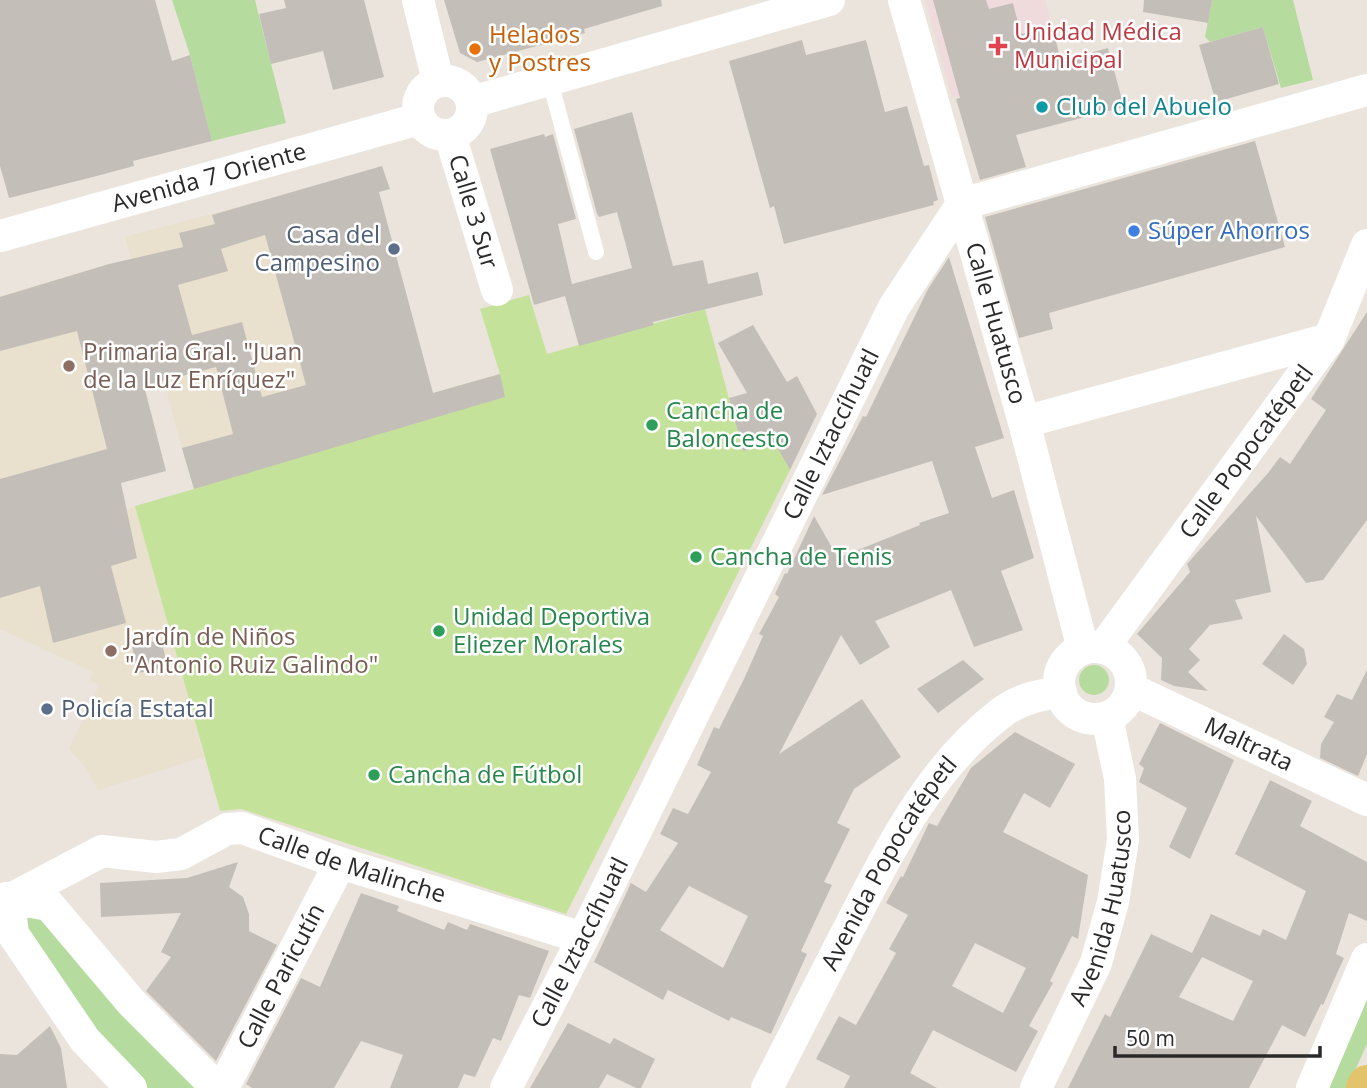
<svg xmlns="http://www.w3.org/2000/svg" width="1367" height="1088" font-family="'Open Sans',sans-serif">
	<rect width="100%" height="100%" fill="#eae4dd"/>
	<g fill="#eae0ce">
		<path d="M309,188L367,398L182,448L125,237Z"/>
		<path d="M109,264L158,435L0,479V296Z"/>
		<path d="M135,506L204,757L98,790L85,767L69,749L99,685L90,680L93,672L0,629V546Z"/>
	</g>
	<path fill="#f0dbdc" d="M925,0H1045L1063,69L952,98Z"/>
	<g fill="#b5dc9e">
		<path d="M172,0H255L286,123L212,141L190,55Z"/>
		<path d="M1212,0H1293L1313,80L1281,88L1263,27L1210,42L1205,37Z"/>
		<circle cx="1094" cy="680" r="15"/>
		<path d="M31,914L48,919L198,1088H148L91,1027L22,923Z"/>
		<path d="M1367,998V1044L1347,1088H1328Z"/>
	</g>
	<path fill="#c5e29b" d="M529,295L547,354L705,309L743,451L775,444L790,470L566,914L241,809L220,811L135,506L194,489L182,448L370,411L500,374L480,309Z"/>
	<g fill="#c3bfb8" fill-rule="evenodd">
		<path d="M0,0H155L172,61L190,55L212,141L133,161L134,166L93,177L9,198L0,166Z"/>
		<path d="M284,0H364L384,77L333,90L323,51L271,64L259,14L286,8Z"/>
		<path d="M444,0H661L662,6L584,29L585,33L477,62L460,53Z"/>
		<path d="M933,0H986L989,9L1013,3L1021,34L1052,26L1061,61L1108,48L1124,107L1016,135L1026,167L980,180L956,99L960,98Z"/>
		<path d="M1144,0H1212L1208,23L1143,12Z"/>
		<path d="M1263,27L1279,84L1216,102L1199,45Z"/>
		<path d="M802,40L806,55L866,40L885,112L907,106L924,166L929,165L938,200L933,202L934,205L784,244L774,206L770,208L729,61Z"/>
		<path d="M632,112L673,266L703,260L708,284L758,272L763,295L653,322L654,325L579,346L565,296L534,305L490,149L544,134L545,137L553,134L576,219L558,224L572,284L632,268L617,212L599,217L597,214L574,129Z"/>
		<path d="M1255,141L1285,247L1049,313L1053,329L1019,338L985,217Z"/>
		<path d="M382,166L390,189L379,192L433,393L500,374L505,397L194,489L182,448L233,434L216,367L144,386L166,471L121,483L137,558L111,566L126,623L53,643L40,586L0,598V479L107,449L77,331L0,351V297L109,264L183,247L179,233L215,224L212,215ZM265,235L306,385L262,397L242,322L192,335L178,285L228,271L221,249Z"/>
		<path d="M949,257L1004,438L975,447L992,498L1014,490L1034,558L1001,571L1023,630L974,647L951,590L875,621L890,647L860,665L841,635L779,754L862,699L901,757L854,789L837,823L850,829L824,882L832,885L801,951L807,954L771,1034L731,1017L729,1021L668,990L663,1000L594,962L631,883L646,892L678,843L660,834L673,808L688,814L711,772L697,765L714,727L719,729L744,679L763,636L759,634L779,597L775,594L785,573L787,574L814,516L838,558L920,525L919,523L949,513L932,461L822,495L863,416L866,417L928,289ZM689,886L748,916L723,968L660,930Z"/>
		<path d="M1367,312V520L1323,580L1306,583L1256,516L1271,592L1235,600L1243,619L1210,625L1189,649L1200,660L1188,672L1208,691L1174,686L1161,680L1162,658L1137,634L1190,572L1187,564L1268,473L1280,457L1290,464L1326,410L1311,399Z"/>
		<path d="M753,325L787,382L797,376L817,414L790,470L775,444L743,451L729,398L747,393L718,343Z"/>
		<path d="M1284,634L1304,649L1307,664L1293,685L1262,664Z"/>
		<path d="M161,640L168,667L138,673L132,646Z"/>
		<path d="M963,660L984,679L938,713L917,689Z"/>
		<path d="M1367,670V754L1358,776L1320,758L1321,744L1334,722L1324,717L1337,694L1352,700Z"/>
		<path d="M1160,723L1234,760L1190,859L1169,847L1187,808L1139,782L1144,768L1139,764Z"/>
		<path d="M1015,732L1075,764L1050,808L1024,793L1003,832L1088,875L1078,939L1072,936L1050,981L1053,983L1029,1026L1038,1031L1016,1072L933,1030L910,1073L937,1088H844L850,1076L816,1059L839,1016L856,1025L896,953L889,949L908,915L886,903L901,876L903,877L929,823L937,826L971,768ZM975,943L1026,968L1003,1013L952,986Z"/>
		<path d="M1270,780L1312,801L1300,826L1367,862V921L1349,913L1336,954L1344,958L1323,1005L1321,1004L1305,1037L1282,1025L1249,1088H1068L1105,1014L1110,1017L1151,934L1192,953L1211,914L1260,936L1263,929L1286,940L1306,891L1235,854ZM1202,957L1253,981L1233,1021L1179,997Z"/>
		<path d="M238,862L229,887L243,897L249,914V931L277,945L216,1061L146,991L171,957L161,952L181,913L101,917L100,883L187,878Z"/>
		<path d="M361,893L399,906L397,911L444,930L448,922L467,930L470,924L549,951L530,998L519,995L501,1041L493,1038L475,1077L464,1074L458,1088H390L403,1055L361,1041L334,1088H252L246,1084L301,978L320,987Z"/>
		<path d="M568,1023L610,1044L614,1038L655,1059L641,1088H636L607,1074L599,1088H530Z"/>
		<path d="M50,1026L61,1048L67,1088H0V1054L17,1055Z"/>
	</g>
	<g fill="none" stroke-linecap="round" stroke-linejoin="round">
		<path stroke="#fff" stroke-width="16" d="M550,81L596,252"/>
		<g stroke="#fff" stroke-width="32">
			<path d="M418,0L438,81"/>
			<path id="s1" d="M904,0L1024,422L1083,649"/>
			<circle cx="445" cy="108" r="27"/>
			<path d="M472,102L829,0"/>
			<path id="s2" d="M450,135L497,290"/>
			<path id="s3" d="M0,236L419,119"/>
			<path d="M1024,422L1329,339"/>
			<circle cx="1095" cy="683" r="36"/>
			<path id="s4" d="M1103,648L1329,339L1367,245"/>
			<path id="s5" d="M1131,689L1367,800"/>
			<path d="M6,898L49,905L131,1002L217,1088"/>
			<path d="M9,900L13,934L85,1040L131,1088"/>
			<path id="s6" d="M0,911L9,900L102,851L156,857L181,854L227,829L242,828L340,863L583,938"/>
			<path id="s7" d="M223,1088L340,863"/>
			<path id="s8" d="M506,1088L583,938L894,307L962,204L1367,90"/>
			<path id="s9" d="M767,1088C794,1036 820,984 847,932C888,853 929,768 1001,713C1019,699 1039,695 1061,692"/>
			<path id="s10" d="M1036,1088L1096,963L1113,902L1123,840L1120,779L1107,717"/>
			<path d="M1312,1088L1367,959"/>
		</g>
		<path stroke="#e3c46a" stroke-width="38" d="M1365,1088L1367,1084"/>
	</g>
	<path fill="#e0444e" stroke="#fff" stroke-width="2.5" d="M994.5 35.5h7v7h7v7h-7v7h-7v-7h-7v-7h7z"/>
	<circle fill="#e8710a" stroke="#fff" stroke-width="2.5" cx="475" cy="49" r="7"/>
	<circle fill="#0f9aa8" stroke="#fff" stroke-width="2.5" cx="1042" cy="107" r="7"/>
	<circle fill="#3f7fe0" stroke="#fff" stroke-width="2.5" cx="1134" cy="231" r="7"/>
	<g fill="#5c6f8a" stroke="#fff" stroke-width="2.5">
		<circle cx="394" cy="249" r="7"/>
		<circle cx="47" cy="709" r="7"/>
	</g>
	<g fill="#8d6e63" stroke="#fff" stroke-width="2.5">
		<circle cx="69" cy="366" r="7"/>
		<circle cx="111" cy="651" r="7"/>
	</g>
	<g fill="#2e9e5b" stroke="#fff" stroke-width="2.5">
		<circle cx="652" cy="425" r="7"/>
		<circle cx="696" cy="557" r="7"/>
		<circle cx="439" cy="631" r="7"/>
		<circle cx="374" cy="775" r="7"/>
	</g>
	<g text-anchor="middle" stroke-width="5" stroke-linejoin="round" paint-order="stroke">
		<g font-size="24" fill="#be3a42" stroke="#fff" text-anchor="start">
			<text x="1014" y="40">Unidad Médica<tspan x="1014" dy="28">Municipal</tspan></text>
		</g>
		<g font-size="24" fill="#c56008" stroke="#fff" text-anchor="start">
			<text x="489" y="43">Helados<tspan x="489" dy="28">y Postres</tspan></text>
		</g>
		<g font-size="24" fill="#0d838f" stroke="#fff" text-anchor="start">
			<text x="1056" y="115">Club del Abuelo</text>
		</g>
		<g font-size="24" fill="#2a2a2a" stroke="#fff">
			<text dy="8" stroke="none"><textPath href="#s3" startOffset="217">Avenida 7 Oriente</textPath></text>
			<text dy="8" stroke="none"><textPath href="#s2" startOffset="80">Calle 3 Sur</textPath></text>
			<text dy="8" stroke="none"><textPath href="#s1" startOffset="336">Calle Huatusco</textPath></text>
			<text dy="8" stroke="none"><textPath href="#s8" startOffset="730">Calle Iztaccíhuatl</textPath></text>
			<text dy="8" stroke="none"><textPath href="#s4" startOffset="243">Calle Popocatépetl</textPath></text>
			<text dy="8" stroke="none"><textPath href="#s5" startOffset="130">Maltrata</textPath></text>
			<text dy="8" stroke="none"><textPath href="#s6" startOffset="382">Calle de Malinche</textPath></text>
			<text dy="8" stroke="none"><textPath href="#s9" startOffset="256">Avenida Popocatépetl</textPath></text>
			<text dy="8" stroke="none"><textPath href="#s10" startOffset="194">Avenida Huatusco</textPath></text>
			<text dy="8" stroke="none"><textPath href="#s8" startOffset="163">Calle Iztaccíhuatl</textPath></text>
			<text dy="8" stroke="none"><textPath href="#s7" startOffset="126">Calle Paricutín</textPath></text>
		</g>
		<g font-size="24" fill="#366cbe" stroke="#fff" text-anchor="start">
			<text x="1148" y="239">Súper Ahorros</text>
		</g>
		<g font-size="24" fill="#4e5e75" stroke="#fff" text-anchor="end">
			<text x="380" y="243">Casa del<tspan x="380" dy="28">Campesino</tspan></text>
			<text x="61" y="717" text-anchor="start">Policía Estatal</text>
		</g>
		<g font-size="24" fill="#785e54" stroke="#fff" text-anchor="start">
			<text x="83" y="360">Primaria Gral. "Juan<tspan x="83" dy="28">de la Luz Enríquez"</tspan></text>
			<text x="125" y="645">Jardín de Niños<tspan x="125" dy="28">"Antonio Ruiz Galindo"</tspan></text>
		</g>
		<g font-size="24" fill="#27864d" stroke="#fff" text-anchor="start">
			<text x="666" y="419">Cancha de<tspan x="666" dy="28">Baloncesto</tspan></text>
			<text x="710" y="565">Cancha de Tenis</text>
			<text x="453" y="625">Unidad Deportiva<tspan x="453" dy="28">Eliezer Morales</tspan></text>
			<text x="388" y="783">Cancha de Fútbol</text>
		</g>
	</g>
	<path d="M1115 1046v10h205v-10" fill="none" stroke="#2a2a2a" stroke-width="3.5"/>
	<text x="1126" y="1046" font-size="21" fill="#2a2a2a" stroke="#ffffff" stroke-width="5" paint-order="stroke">50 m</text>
</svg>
